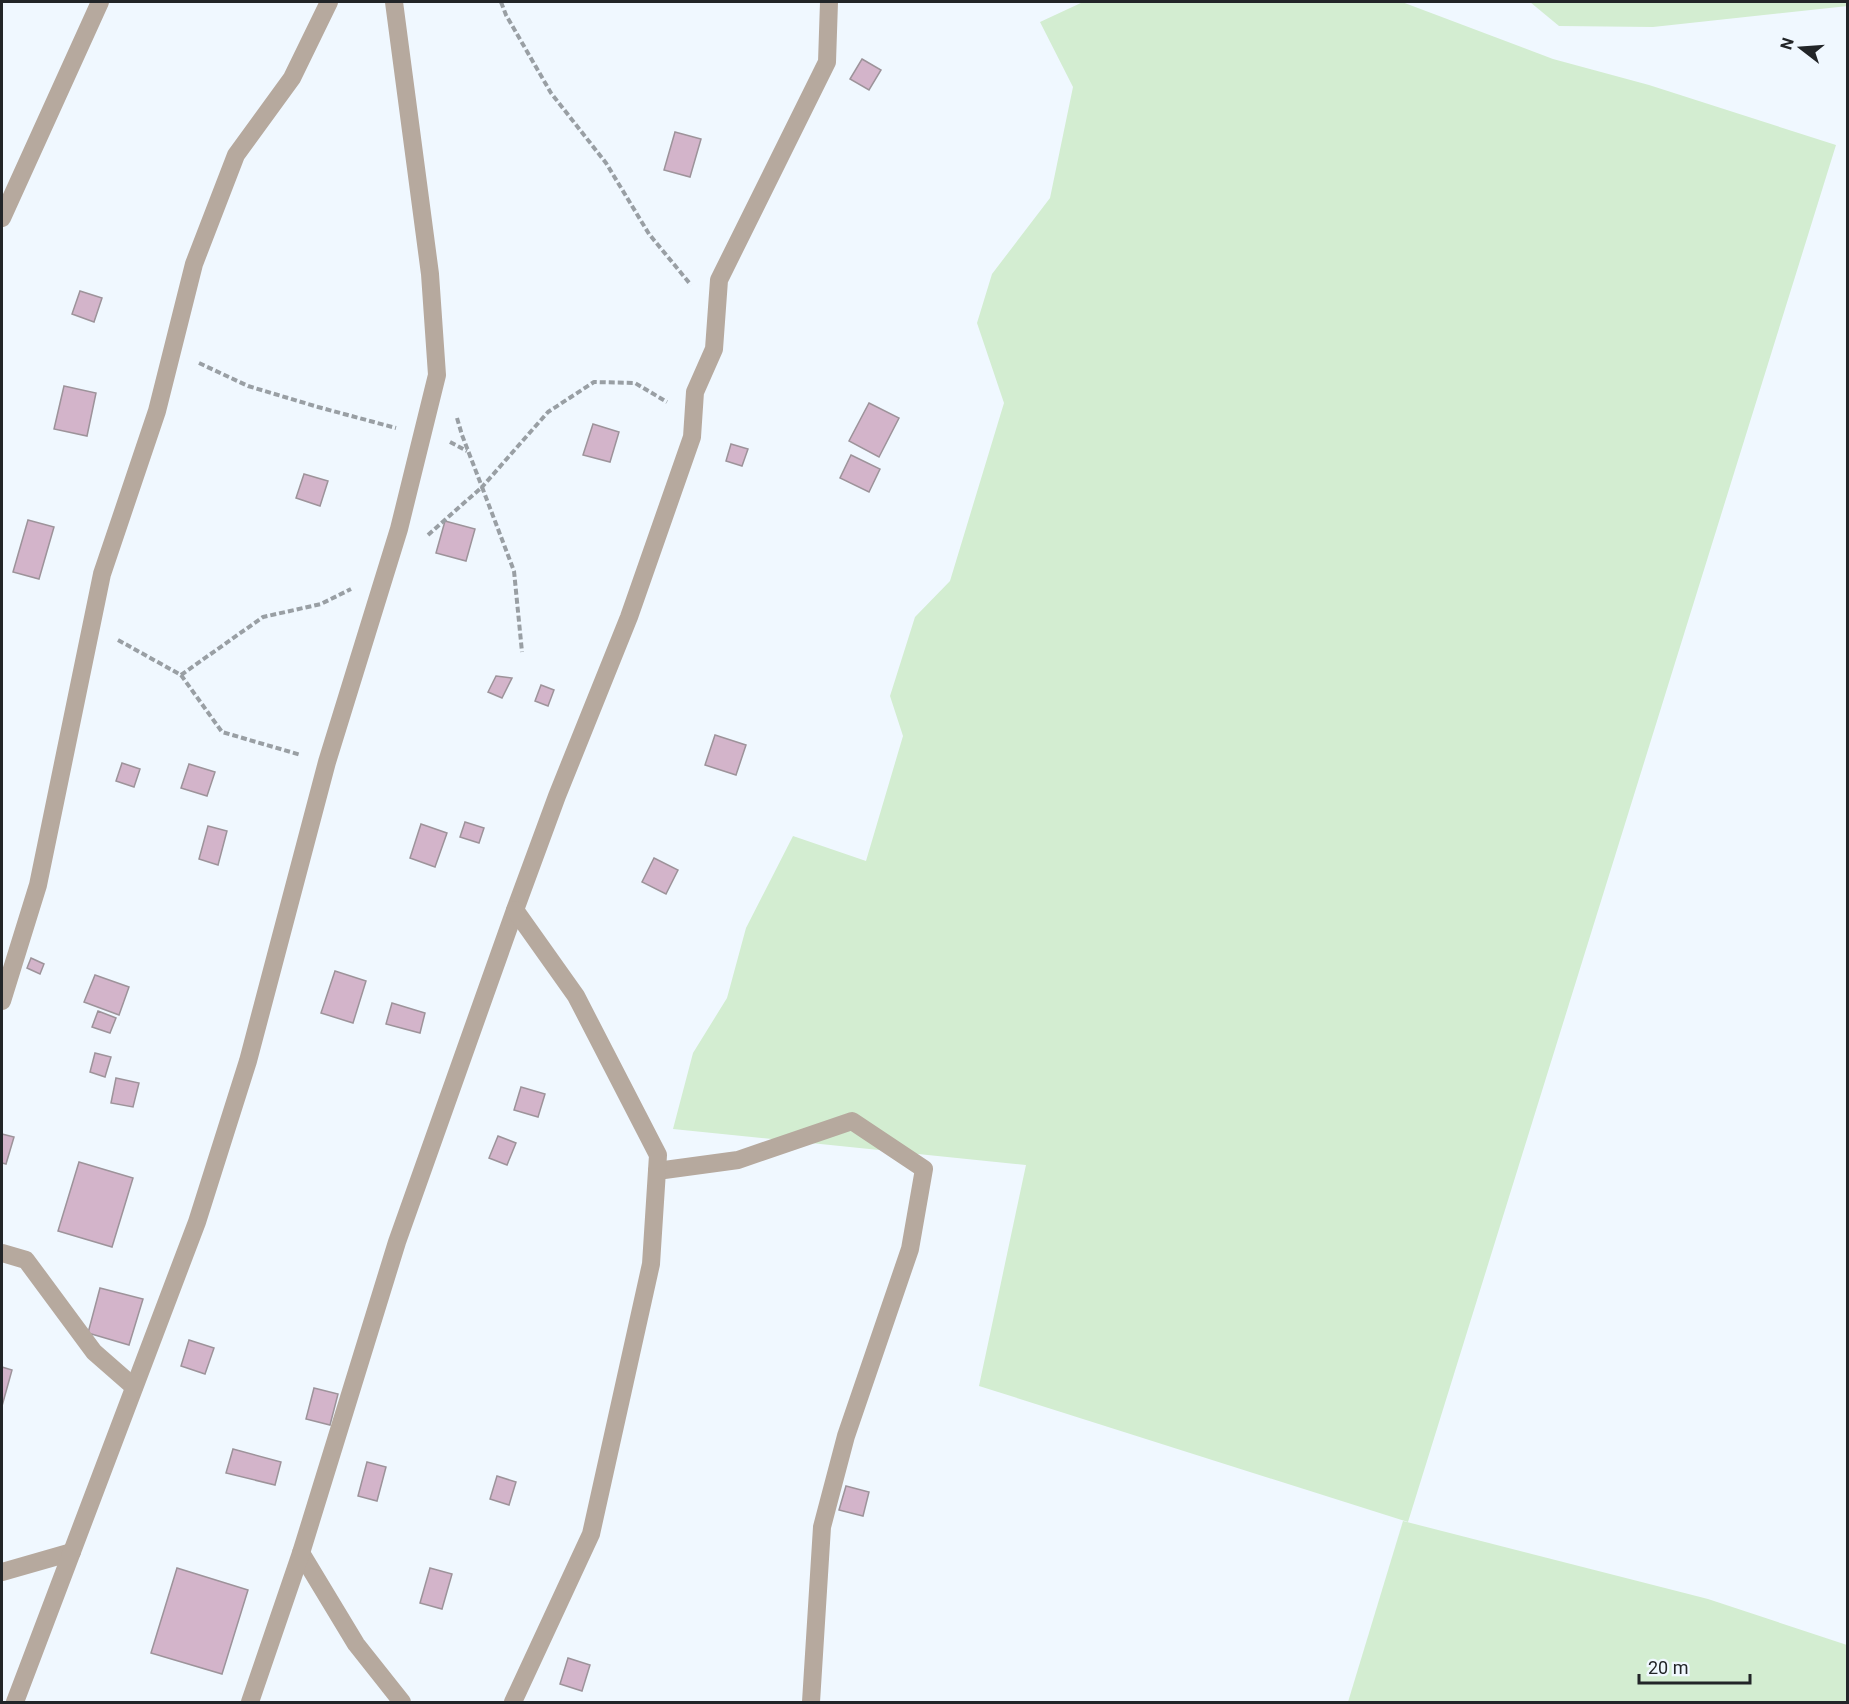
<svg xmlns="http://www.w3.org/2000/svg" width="1849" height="1704" font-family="Roboto,sans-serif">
	<rect width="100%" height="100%" fill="#f0f8ff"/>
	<g fill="#d3edd1">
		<path d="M1083,2H1402L1553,59L1649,85L1836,145L1408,1522L979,1386L1026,1165L673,1129L693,1053L727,998L746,928L793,836L866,861L903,736L890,696L915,617L950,581L1004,403L977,323L992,274L1050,198L1073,87L1040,22Z"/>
		<path d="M1530,2H1847L1848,6L1653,27L1559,26Z"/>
		<path d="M1403,1521L1708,1599L1847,1645V1702H1348Z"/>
	</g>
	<g fill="#d3b4ca" stroke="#9d939a" stroke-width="1.5">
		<path d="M862,59L881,70L869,90L850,79Z"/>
		<path d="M675,132L701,139L690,177L664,170Z"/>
		<path d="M80,291L102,298L94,322L72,314Z"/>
		<path d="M64,386L96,393L87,436L54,429Z"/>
		<path d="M869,403L899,418L879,457L849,441Z"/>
		<path d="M593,424L619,432L610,462L583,455Z"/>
		<path d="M731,444L748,449L742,466L726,461Z"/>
		<path d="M851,455L880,469L869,492L840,478Z"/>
		<path d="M304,474L328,481L320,506L296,498Z"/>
		<path d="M28,520L54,527L39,579L13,572Z"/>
		<path d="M445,521L475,529L466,561L436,553Z"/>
		<path d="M496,676L512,678L502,698L488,692Z"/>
		<path d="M541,685L554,690L548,706L535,701Z"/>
		<path d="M715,735L746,745L736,775L705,765Z"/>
		<path d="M122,763L140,769L134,787L116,781Z"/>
		<path d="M189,764L215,772L207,796L181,788Z"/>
		<path d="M465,822L484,828L479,843L460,837Z"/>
		<path d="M421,824L447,833L435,867L410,858Z"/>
		<path d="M208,826L227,831L218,865L199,859Z"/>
		<path d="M654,858L678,870L666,894L642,882Z"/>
		<path d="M31,958L44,964L40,974L27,968Z"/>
		<path d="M335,971L366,981L353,1023L321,1013Z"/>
		<path d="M95,975L129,987L119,1015L84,1002Z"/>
		<path d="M392,1003L425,1013L420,1033L386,1024Z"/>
		<path d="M98,1011L116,1018L110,1033L92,1027Z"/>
		<path d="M95,1053L111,1057L105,1077L90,1072Z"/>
		<path d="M116,1078L139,1083L133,1107L111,1103Z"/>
		<path d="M521,1087L545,1094L538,1117L514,1110Z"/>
		<path d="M2,1134L14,1137L6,1164L2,1163Z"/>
		<path d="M498,1136L516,1143L507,1165L489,1158Z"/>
		<path d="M79,1162L133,1178L112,1247L58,1231Z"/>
		<path d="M100,1288L143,1299L129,1345L88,1333Z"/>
		<path d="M189,1340L214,1348L205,1374L181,1366Z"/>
		<path d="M2,1367L12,1370L2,1406Z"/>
		<path d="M314,1388L338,1394L330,1425L306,1419Z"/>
		<path d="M233,1449L281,1462L275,1485L226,1473Z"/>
		<path d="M367,1462L386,1467L377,1501L358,1496Z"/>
		<path d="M497,1476L516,1482L509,1505L490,1499Z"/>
		<path d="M846,1486L869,1492L863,1516L839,1510Z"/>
		<path d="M177,1568L248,1590L222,1674L151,1653Z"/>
		<path d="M430,1568L452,1574L442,1609L420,1603Z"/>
		<path d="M568,1658L590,1665L582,1691L560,1684Z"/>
	</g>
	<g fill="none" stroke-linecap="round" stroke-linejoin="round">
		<g stroke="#999fa4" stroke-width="4" stroke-dasharray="6 3" stroke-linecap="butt">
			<path d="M501,2L506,15L551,93L606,163L649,234L691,285"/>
			<path d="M199,363L248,386L318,407L396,428"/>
			<path d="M457,418L462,435L482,487L548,412L594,382L635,383L667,402"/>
			<path d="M450,442L467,451"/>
			<path d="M428,535L482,487L514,571L522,652"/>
			<path d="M118,640L181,675L263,617L321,604L351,589"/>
			<path d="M181,675L222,732L301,755"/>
		</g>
		<g stroke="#b6a99e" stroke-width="18">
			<path d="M2,218L100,2"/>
			<path d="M2,1001L38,885L102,574L157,411L194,264L236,155L292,78L329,2"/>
			<path d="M657,1171L738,1160L852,1121L924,1169L910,1249L846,1436L822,1527L811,1702"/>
			<path d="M2,1253L26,1260L94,1352L134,1387"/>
			<path d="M301,1553L356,1644L402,1702"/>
			<path d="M2,1572L72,1552"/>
			<path d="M15,1702L197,1222L248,1061L327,762L399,529L437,375L430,274L394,2"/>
			<path d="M250,1702L301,1553L397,1242L515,910L557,796L629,617L692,437L695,392L714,349L719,280L827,62L829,2"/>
			<path d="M513,1702L591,1534L651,1264L658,1155L576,996L515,910"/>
		</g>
	</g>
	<rect width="1849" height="1704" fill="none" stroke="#222528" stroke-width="6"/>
	<g transform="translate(1801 48) rotate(287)" stroke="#f0f8ff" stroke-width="4.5" paint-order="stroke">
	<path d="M0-4.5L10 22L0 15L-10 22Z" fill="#222528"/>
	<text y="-9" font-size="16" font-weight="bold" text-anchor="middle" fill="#222528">N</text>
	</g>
	<path d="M1639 1674v9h111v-9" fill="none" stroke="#222528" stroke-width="3"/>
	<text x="1648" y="1674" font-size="18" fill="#222528" stroke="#f0f8ff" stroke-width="4.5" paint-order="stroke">20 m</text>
</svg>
